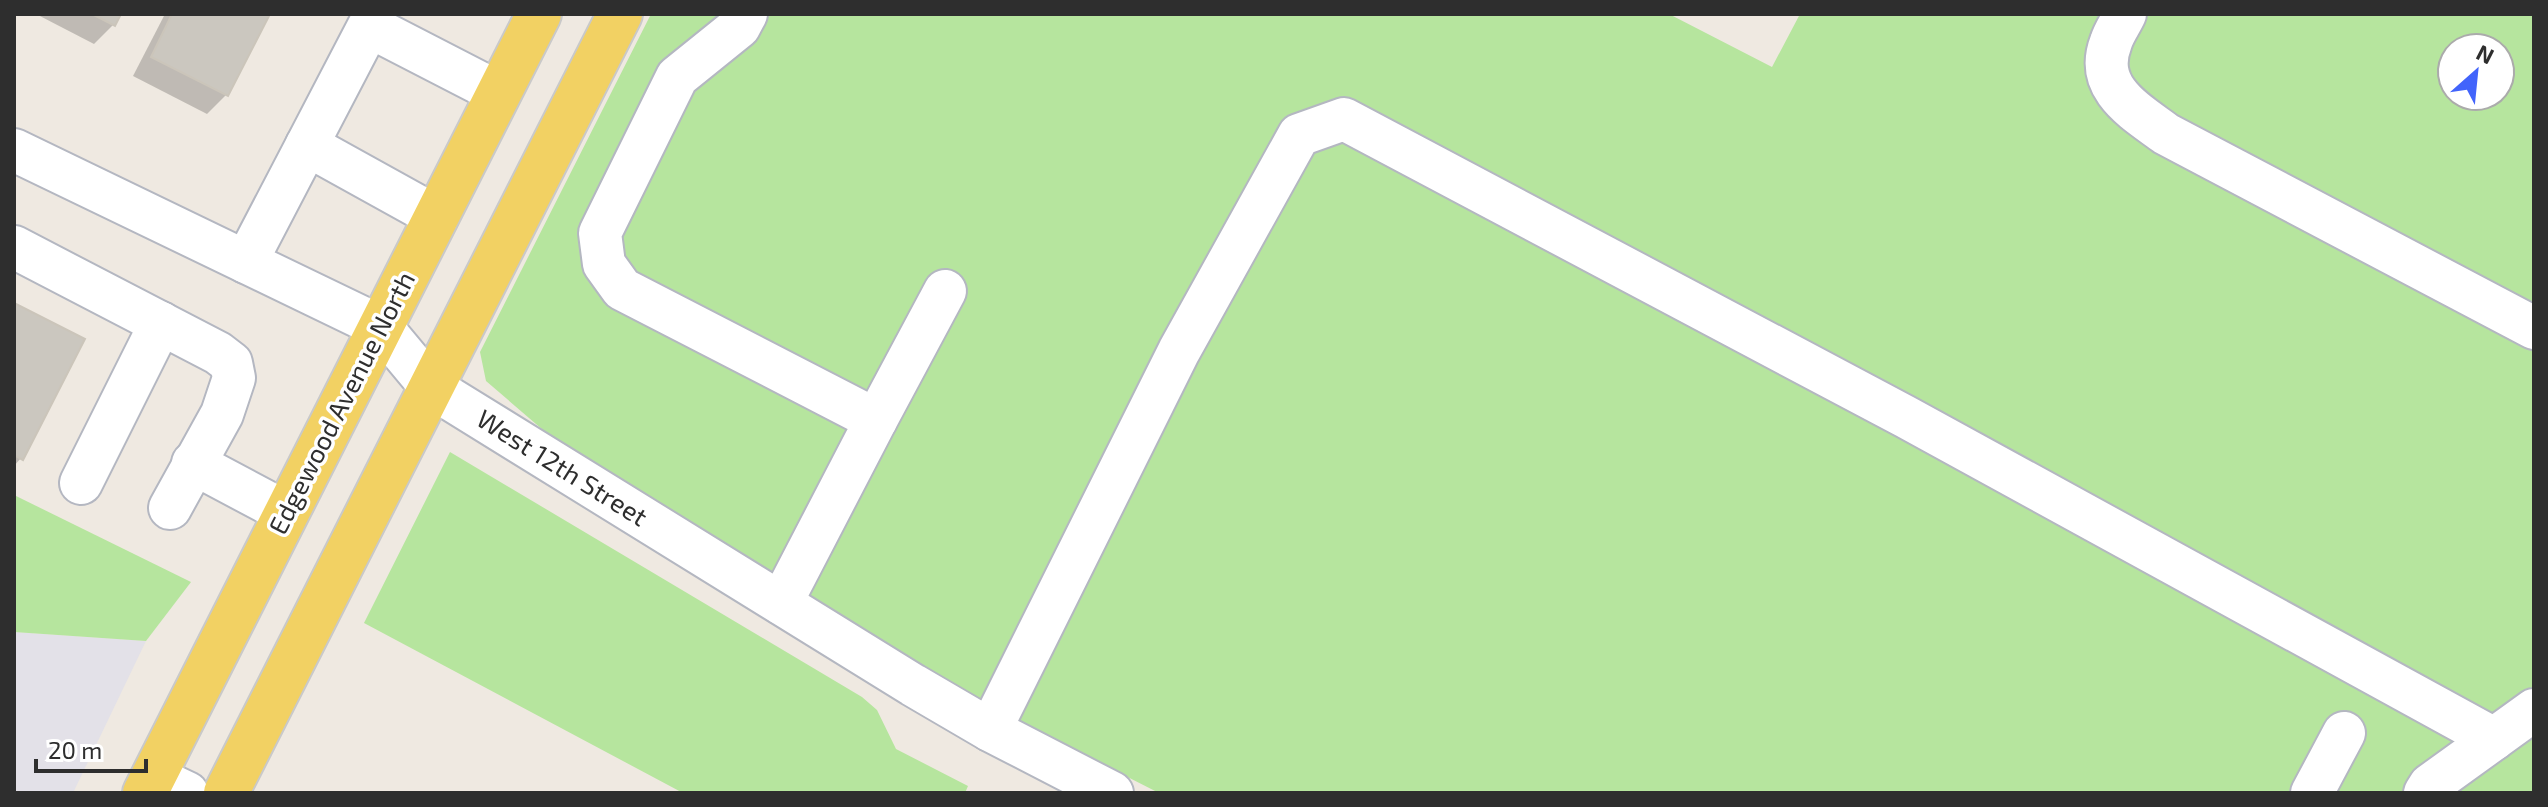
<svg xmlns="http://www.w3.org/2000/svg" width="2548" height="807" font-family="'Exo 2',sans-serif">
	<rect width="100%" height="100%" fill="#efe9e1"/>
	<path fill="#e3e1e8" d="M14,632L146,641L73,793H14Z"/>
	<g fill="#b6e59e" fill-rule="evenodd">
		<path d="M651,14H1669L1772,67L1800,14H2534V793H1159L994,709L826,615L564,448L486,381L480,352ZM2452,48H2500V96H2452Z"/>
		<path d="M450,452L862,697L877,710L896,749L968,786L965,793H683L364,623Z"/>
		<path d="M14,495L191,582L146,641L14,632Z"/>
	</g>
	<g fill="#0003">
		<path d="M36,14H118L113,25L94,44Z"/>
		<path d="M165,14H268L226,95L207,114L133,76Z"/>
		<path d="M14,305L21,458L14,466Z"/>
	</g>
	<g fill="#cbc7bf" stroke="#cbc5ba" stroke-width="2">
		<path d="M92,14H121L115,26Z"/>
		<path d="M172,14H270L228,96L151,57Z"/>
		<path d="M14,303L85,339L23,460L14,455Z"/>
	</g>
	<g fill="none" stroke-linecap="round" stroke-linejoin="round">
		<defs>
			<g id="minor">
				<path d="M746,14L739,27L677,77L600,233L604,264L622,289L876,420L781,603"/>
				<path d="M2125,14C2121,23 2114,32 2111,42C2093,88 2135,111 2166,134L2534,328"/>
				<path d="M307,145L437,217"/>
				<path d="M14,150L381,327L431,387L913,685L990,730L1112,793"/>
				<path d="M14,247L218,353L231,363L234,378L222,414L170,508"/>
				<path d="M246,262L369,26L499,93"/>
				<path d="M876,420L945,291"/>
				<path d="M193,463L287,513"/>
				<path d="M81,483L161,323"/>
				<path d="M990,730L1179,351L1299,135L1344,119L1906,417L2494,739"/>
				<path d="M153,777L187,793"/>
				<path d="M2312,793L2344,733"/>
				<path d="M2425,793L2430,785L2534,710"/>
			</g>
			<g id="major">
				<path d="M145,793L539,14"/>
				<path d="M226,793L620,14"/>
			</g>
		</defs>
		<use href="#minor" stroke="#b4b7c1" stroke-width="46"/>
		<use href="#major" stroke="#c9c9c9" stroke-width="48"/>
		<use href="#minor" stroke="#fff" stroke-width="42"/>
		<use href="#major" stroke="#f2d163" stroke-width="44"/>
	</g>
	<g text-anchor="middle" stroke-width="7" stroke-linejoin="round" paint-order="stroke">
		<g font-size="26" fill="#2e2e2e" stroke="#fff">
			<text transform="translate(342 403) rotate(-63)" y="9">Edgewood Avenue North</text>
			<text transform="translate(562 468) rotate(32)" y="9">West 12th Street</text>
		</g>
	</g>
	<rect width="2548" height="807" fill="none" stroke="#2e2e2e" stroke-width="32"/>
	<g transform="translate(2476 72) rotate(27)"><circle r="38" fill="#ffffff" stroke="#ababab" stroke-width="2"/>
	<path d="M0-6L14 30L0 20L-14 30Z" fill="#4264fb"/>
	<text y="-12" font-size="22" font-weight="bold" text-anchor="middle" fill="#2e2e2e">N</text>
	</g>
	<path d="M36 759v12h110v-12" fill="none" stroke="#2e2e2e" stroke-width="4"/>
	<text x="48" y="759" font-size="24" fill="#2e2e2e" stroke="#ffffff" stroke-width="6" paint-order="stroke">20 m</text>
</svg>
